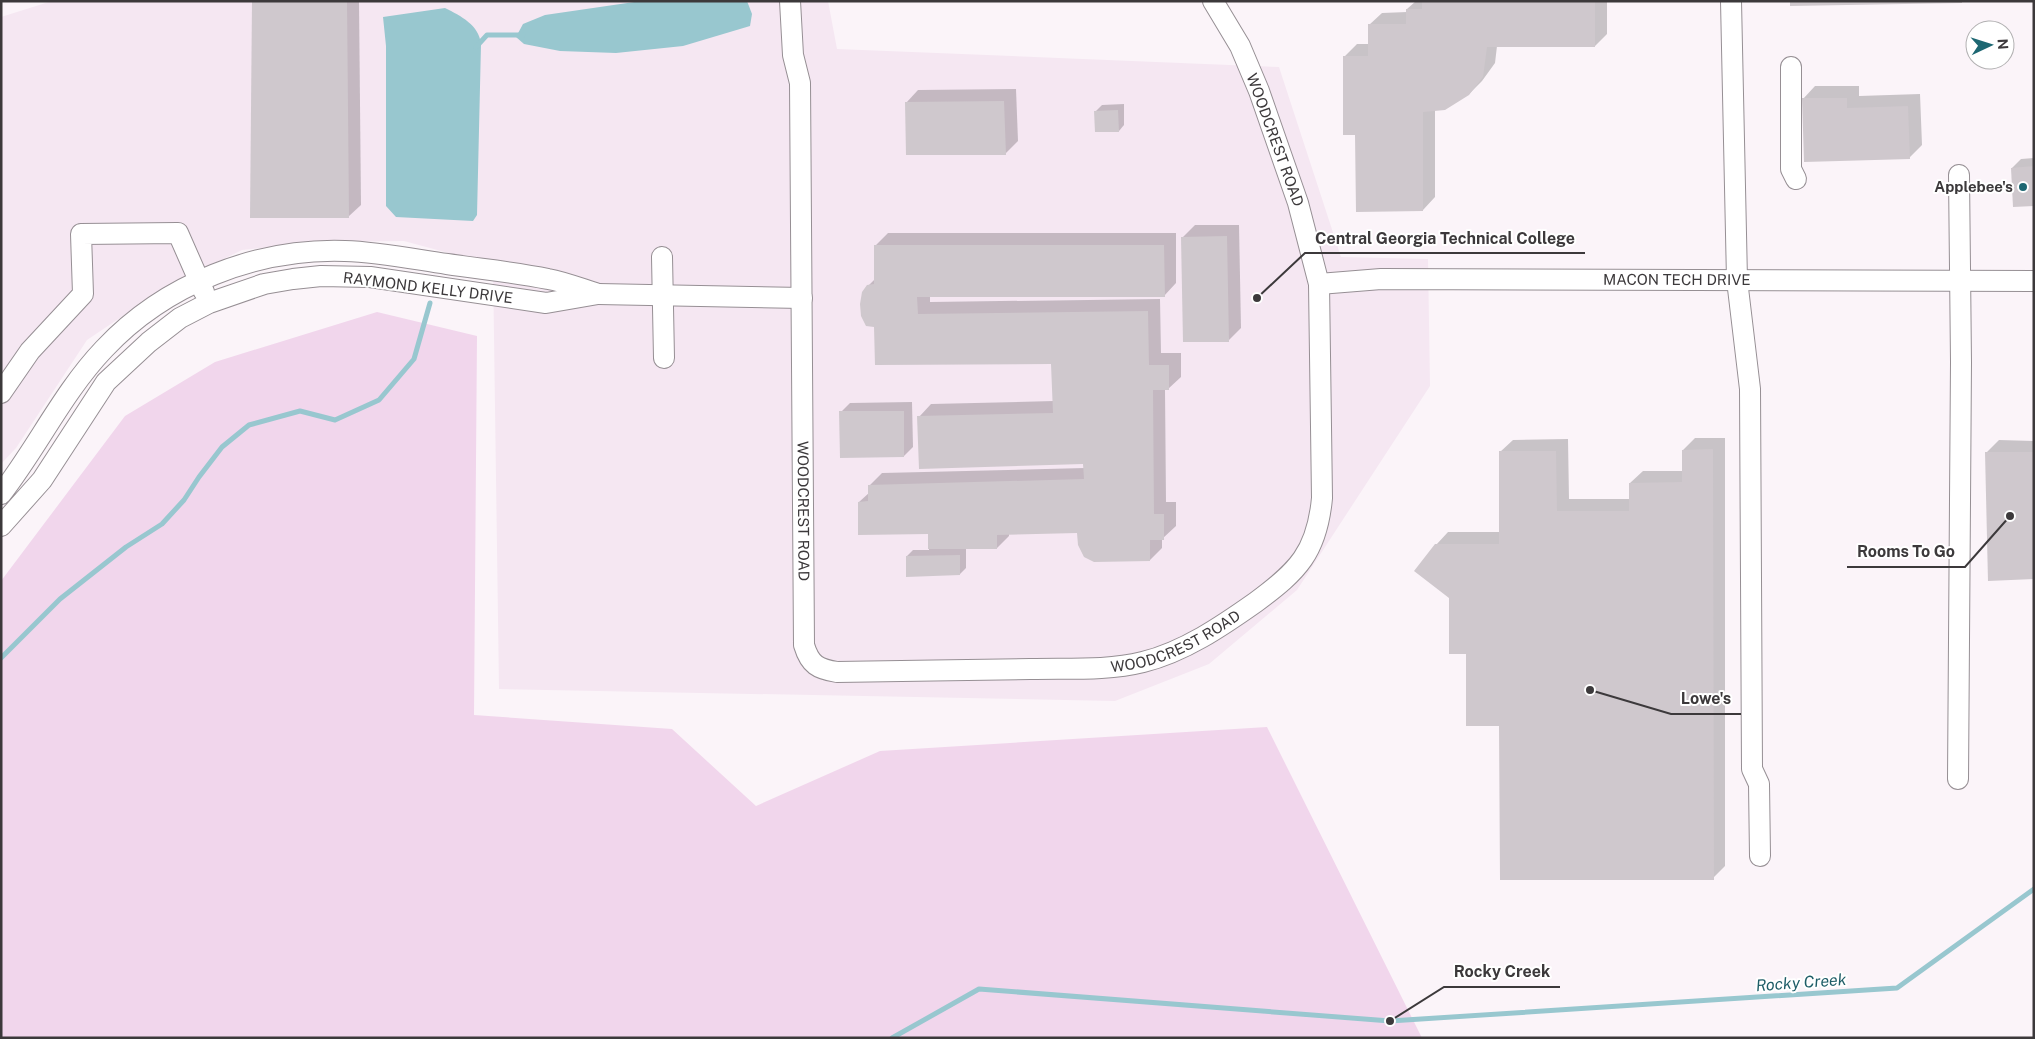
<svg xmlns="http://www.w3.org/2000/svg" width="2035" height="1039" font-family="'Public Sans',sans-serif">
	<rect width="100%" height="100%" fill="#fbf4f9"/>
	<path fill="#f5e7f2" d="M52,1H828L837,49L1279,67L1341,257L1428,259L1430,386L1297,590L1209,664L1115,701L499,689L493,265L404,241L315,242L242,250L166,287L87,340L16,448L1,464V17Z"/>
	<path fill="#f1d6ec" d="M377,312L477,336L474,715L672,729L756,806L880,751L1267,727L1422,1038H1V581L125,416L215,362Z"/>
	<g fill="#98c7cf">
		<path d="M641,1H747L752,14L750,26L683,46L616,53L560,51L524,44L516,37L523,24L545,15Z"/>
		<path d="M445,8C461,16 479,25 481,44L477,215L473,221L396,217L386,206V46L383,17Z"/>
	</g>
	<g fill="#0003">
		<path d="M253,1H359L361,205L348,217Z"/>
		<path d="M1416,1H1607V34L1595,46H1497L1495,63L1482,81L1469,94L1435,110V197L1423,210L1345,56L1357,44H1369V25L1382,13L1407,12V9Z"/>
		<path d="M1815,86H1859V96L1920,94L1922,145L1909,158L1803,99Z"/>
		<path d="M1016,89L1018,141L1005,154L906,103L918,90Z"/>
		<path d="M1124,104V125L1119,131L1096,111L1102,105Z"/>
		<path d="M2034,158V204L2012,168L2021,159Z"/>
		<path d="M1195,225H1239L1241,328L1229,340L1182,238Z"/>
		<path d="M888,233H1176V283L1164,296L930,295V302L1160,299L1161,353H1181V377L1168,389H1165L1166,502H1176V526L1162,539V548L1150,560L1078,531L1009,533V536L997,548H966V568L960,574L907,556L913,550H929V533L859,502L870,492V485L882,473L1085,468L1084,462L919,417L931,404L1054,401L1052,362L875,326L868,286L875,279V246Z"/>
		<path d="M912,402L913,447L904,456L841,412L850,403Z"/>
		<path d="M1695,438H1725V866L1713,878L1467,653L1436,545L1448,532H1501L1500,452L1513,440L1568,439L1569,499H1630V483L1643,471H1683V450Z"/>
		<path d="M1999,440L2034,441V578L1986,453Z"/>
	</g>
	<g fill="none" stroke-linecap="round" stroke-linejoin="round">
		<g stroke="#98c7cf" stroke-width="5">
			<path d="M476,47L487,35H523"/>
			<path d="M1,658L60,599L126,547L162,524L184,500L199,477L222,447L249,425L300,411L335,420L379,400L414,359L430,303"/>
			<path d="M892,1038L979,989L1390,1021L1897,988L2034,889"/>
		</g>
	</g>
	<g fill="#cfc8cd">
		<path d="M252,1H347L349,218H250Z"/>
		<path d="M1422,1H1595V47H1487L1483,77L1469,95L1445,110L1423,112V211L1356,212L1355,135H1343V56H1368V24H1406V9H1422Z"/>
		<path d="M1790,1H1962V3L1790,6Z"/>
		<path d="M1802,98H1847V108L1908,106L1910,159L1804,162Z"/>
		<path d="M1004,101L1006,155H906L905,102Z"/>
		<path d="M1118,110L1119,132H1095L1094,111Z"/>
		<path d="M2034,166V206L2013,207L2011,168Z"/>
		<path d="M1227,236L1229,342H1183L1181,237Z"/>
		<path d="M874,245H1164L1165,297H917L918,314L1148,311L1149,365H1169V390H1153L1154,514H1164V540H1150V561L1094,562L1084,557L1078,545L1077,533L997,535V549H928V534L858,535V502L868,501V485L1084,479L1083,464L919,469L917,416L1053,413L1051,364L875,365L874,327L866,326L861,316L860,304L862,292L867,285L874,284Z"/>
		<path d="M839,411H904V457L840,458Z"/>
		<path d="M1713,449L1714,880H1500L1499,726H1466V654H1449V598L1414,571L1435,544H1499V451H1556L1557,511H1629V483L1682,482V450Z"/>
		<path d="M1985,452H2034V579L1988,581Z"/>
		<path d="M960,555V575L906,577V556Z"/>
	</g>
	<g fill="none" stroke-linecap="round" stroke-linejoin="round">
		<defs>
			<g id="minor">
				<path id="s1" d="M790,1L793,55L800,83L804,645C810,665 818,669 837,672C901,671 966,670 1030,669C1067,668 1107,671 1143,662C1184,652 1222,626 1256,602C1298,571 1317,552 1322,498L1319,284L1298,203L1259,91L1240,46L1213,1"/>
				<path d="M1731,1L1737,280L1750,389L1752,769L1759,784L1760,856"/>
				<path d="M1791,67V169L1796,179"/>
				<path d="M662,257L664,358"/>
				<path id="s2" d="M1319,284L1381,279L2034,281"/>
				<path d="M598,294L802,298"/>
				<path d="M1,393L30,351L83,294L81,234L178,233L204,292"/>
				<path d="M1,494C37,448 63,392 104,349C165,284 256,248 345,251C379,252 413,259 447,264C480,269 514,272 548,279C565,282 582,289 598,294L546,303L370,277L321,276L293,279L264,284L209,303L180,318L149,342L106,382L42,480L1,526"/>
				<path d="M1958,779L1961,362L1959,175"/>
			</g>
		</defs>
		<use href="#minor" stroke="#968f94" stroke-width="22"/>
		<use href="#minor" stroke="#fff" stroke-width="20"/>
	</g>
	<circle fill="#1d6772" stroke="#fff" stroke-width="2" cx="2023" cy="187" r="5"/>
	<g text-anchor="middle" stroke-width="4" stroke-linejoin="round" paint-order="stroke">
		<g font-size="15" fill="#3c393b" stroke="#fff">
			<text transform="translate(1275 140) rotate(70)" y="5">WOODCREST ROAD</text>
			<text dy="5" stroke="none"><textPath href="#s2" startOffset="358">MACON TECH DRIVE</textPath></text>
			<text transform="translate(428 288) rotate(7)" y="5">RAYMOND KELLY DRIVE</text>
			<text dy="5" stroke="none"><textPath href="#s1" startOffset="511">WOODCREST ROAD</textPath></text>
			<text dy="5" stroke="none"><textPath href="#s1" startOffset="1035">WOODCREST ROAD</textPath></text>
		</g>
		<g font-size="15" font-weight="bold" fill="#3c393b" stroke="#fff" text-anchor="end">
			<text x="2013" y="192">Applebee's</text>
		</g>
		<g font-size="16" font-style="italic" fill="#1e5d67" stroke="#fff">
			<text transform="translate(1801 982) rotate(-4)" y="6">Rocky Creek</text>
		</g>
	</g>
	<path fill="none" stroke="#3c393b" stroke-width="2" d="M1257 298L1305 253H1585M2010 516L1965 567H1847M1590 690L1671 714H1741M1390 1021L1444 987H1560"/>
	<g fill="#3c393b" stroke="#fff" stroke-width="2">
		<circle cx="1257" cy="298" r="5"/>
		<circle cx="2010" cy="516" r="5"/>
		<circle cx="1590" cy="690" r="5"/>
		<circle cx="1390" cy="1021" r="5"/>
	</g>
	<g font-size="16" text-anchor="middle" font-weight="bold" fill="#3c393b" stroke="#fff" stroke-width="4" stroke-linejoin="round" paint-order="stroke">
		<text x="1445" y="244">Central Georgia Technical College</text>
		<text x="1906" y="557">Rooms To Go</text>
		<text x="1706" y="704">Lowe's</text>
		<text x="1502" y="977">Rocky Creek</text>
	</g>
	<rect width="2035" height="1039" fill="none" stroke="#3c393b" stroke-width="5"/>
	<g transform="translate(1990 45) rotate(86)"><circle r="24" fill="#ffffff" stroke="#b1b0b1"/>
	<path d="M0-4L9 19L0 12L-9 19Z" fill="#1d6772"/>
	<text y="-8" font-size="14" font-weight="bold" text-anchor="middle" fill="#3c393b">N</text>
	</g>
</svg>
